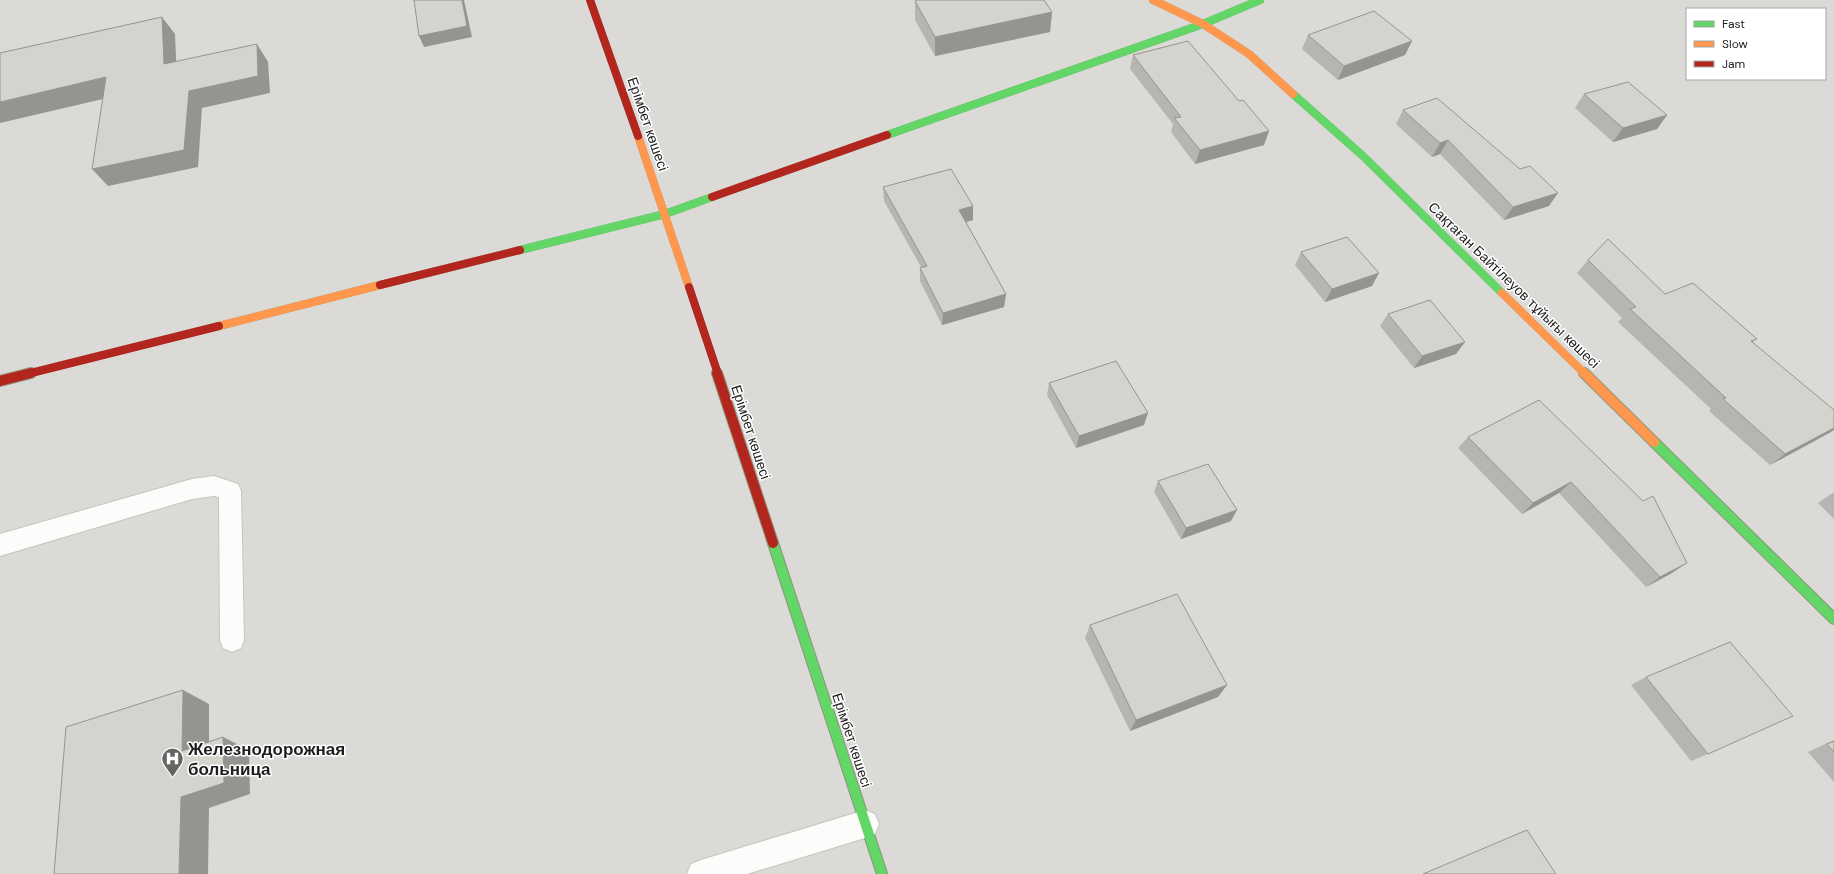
<svg xmlns="http://www.w3.org/2000/svg" width="1834" height="874" font-family="'DM Sans',sans-serif">
	<rect width="100%" height="100%" fill="#ecebe5"/>
	<path fill="#dbdad7" fill-rule="evenodd" d="M0,0H1834V874H0ZM1687,9H1825V79H1687Z"/>
	<g fill="none" stroke-linecap="round" stroke-linejoin="round">
		<defs>
			<g id="lane">
				<path d="M214,476L238,484L241,491L244,640L241,648L232,652L223,648L220,640L219,497L214,496L192,499L0,556V534L192,479Z"/>
				<path d="M865,810L875,814L879,824L875,834L865,838L747,874H687L691,864L701,860Z"/>
			</g>
			<g id="fast-far1">
				<path d="M1293,94L1363,156L1502,293"/>
				<path d="M887,135L1203,24L1260,0"/>
				<path d="M520,250L665,214L712,197"/>
			</g>
			<g id="fast">
				<path d="M1654,442L1834,619"/>
				<path d="M773,543L882,874"/>
			</g>
			<g id="slow-far1">
				<path d="M1153,0L1203,24L1249,54L1293,94"/>
				<path d="M638,136L689,287"/>
				<path d="M1502,293L1585,374"/>
				<path d="M219,326L380,285"/>
			</g>
			<path id="slow" d="M1584,373L1654,442"/>
			<g id="jam-far1">
				<path d="M590,0L638,136"/>
				<path d="M712,197L887,135"/>
				<path d="M380,285L520,250"/>
				<path d="M689,287L718,374"/>
				<path d="M27,374L219,326"/>
			</g>
			<g id="jam">
				<path d="M717,373L773,543"/>
				<path d="M0,381L31,373"/>
			</g>
		</defs>
		<use href="#lane" stroke="#c4c4c1" stroke-width="2"/>
		<use href="#fast-far1" stroke="#8e967c" stroke-width="8"/>
		<use href="#fast" stroke="#8e967c" stroke-width="12"/>
		<use href="#slow-far1" stroke="#8e967c" stroke-width="8"/>
		<use href="#slow" stroke="#8e967c" stroke-width="12"/>
		<use href="#jam-far1" stroke="#8e967c" stroke-width="8"/>
		<use href="#jam" stroke="#8e967c" stroke-width="12"/>
		<use href="#lane" fill="#fcfcfb" fill-rule="evenodd"/>
		<use href="#fast-far1" stroke="#63d668" stroke-width="8"/>
		<use href="#fast" stroke="#63d668" stroke-width="10"/>
		<use href="#slow-far1" stroke="#ff974d" stroke-width="8"/>
		<use href="#slow" stroke="#ff974d" stroke-width="10"/>
		<use href="#jam-far1" stroke="#b3261e" stroke-width="8"/>
		<use href="#jam" stroke="#b3261e" stroke-width="10"/>
	</g>
	<g fill="#b7b5b1">
		<path d="M915,1L1052,12L1050,32L935,56L915,20Z"/>
		<path d="M1308,35L1412,41L1405,55L1338,80L1302,49Z"/>
		<path d="M1133,55L1264,145L1195,164L1171,132L1173,124L1130,69Z"/>
		<path d="M1584,94L1667,115L1657,129L1613,142L1575,108Z"/>
		<path d="M1403,110L1520,169L1549,206L1504,220L1440,154L1432,157L1396,124Z"/>
		<path d="M883,187L973,220L966,222L1006,294L1004,307L942,325L920,281V268L921,267L884,201Z"/>
		<path d="M1301,252L1372,286L1325,302L1295,265Z"/>
		<path d="M1588,260L1665,294L1757,339L1753,342L1831,432L1770,465L1709,411L1711,409L1618,322L1622,318L1577,273Z"/>
		<path d="M1388,314L1456,354L1414,368L1380,326Z"/>
		<path d="M1049,383L1144,425L1076,448L1047,395Z"/>
		<path d="M1539,400L1672,573L1646,587L1559,493L1522,514L1458,448L1468,437Z"/>
		<path d="M1158,481L1231,521L1181,539L1154,492Z"/>
		<path d="M1834,492V519L1818,503Z"/>
		<path d="M1090,625L1218,697L1130,731L1085,638Z"/>
		<path d="M1646,677L1708,754L1691,761L1631,685Z"/>
		<path d="M1834,740V782L1808,752Z"/>
	</g>
	<g fill="#959490">
		<path d="M462,0H464L472,37L424,47L419,36Z"/>
		<path d="M1052,12L1050,32L935,56V37Z"/>
		<path d="M162,17L175,34L177,81L164,64Z"/>
		<path d="M1412,41L1405,55L1338,80L1344,66Z"/>
		<path d="M257,44L268,62L270,93L202,108L198,167L108,186L92,169L189,91Z"/>
		<path d="M106,77L120,95L0,123V102Z"/>
		<path d="M1667,115L1657,129L1613,142L1623,128Z"/>
		<path d="M1269,131L1264,145L1195,164L1200,150Z"/>
		<path d="M1448,140L1440,154L1432,157L1440,143Z"/>
		<path d="M1558,193L1549,206L1504,220L1513,207Z"/>
		<path d="M973,206V220L959,224V210Z"/>
		<path d="M1379,273L1372,286L1325,302L1332,289Z"/>
		<path d="M1006,294L1004,307L942,325L943,313Z"/>
		<path d="M1465,342L1456,354L1414,368L1422,356Z"/>
		<path d="M1148,413L1144,425L1076,448L1079,436Z"/>
		<path d="M1834,428V430L1831,432L1770,465L1785,454Z"/>
		<path d="M1571,482L1559,493L1522,514L1533,503Z"/>
		<path d="M1237,510L1231,521L1181,539L1186,528Z"/>
		<path d="M1687,563L1672,573L1646,587L1660,577Z"/>
		<path d="M1227,685L1218,697L1130,731L1136,720Z"/>
		<path d="M183,690L209,704V763L182,751Z"/>
		<path d="M223,737L249,750L250,794L209,808L208,874H179L181,797Z"/>
	</g>
	<g fill="#d5d3ce" stroke="#959490">
		<path d="M414,0H462L467,26L419,36Z"/>
		<path d="M918,0H1044L1052,12L935,37L915,1Z"/>
		<path d="M1374,11L1412,41L1344,66L1308,35Z"/>
		<path d="M162,17L164,64L257,44L258,76L189,91L184,150L92,169L106,77L0,102V53Z"/>
		<path d="M1188,41L1239,101L1243,100L1269,131L1200,150L1174,118L1181,117L1133,55Z"/>
		<path d="M1628,82L1667,115L1623,128L1584,94Z"/>
		<path d="M1437,98L1520,169L1530,166L1558,193L1513,207L1448,140L1440,143L1403,110Z"/>
		<path d="M951,169L973,206L959,210L1006,294L943,313L920,268L927,266L883,187Z"/>
		<path d="M1347,237L1379,273L1332,289L1301,252Z"/>
		<path d="M1608,239L1665,294L1693,283L1757,339L1751,341L1834,410V428L1785,454L1723,399L1726,398L1630,309L1636,307L1588,260Z"/>
		<path d="M1430,300L1465,342L1422,356L1388,314Z"/>
		<path d="M1116,361L1148,413L1079,436L1049,383Z"/>
		<path d="M1539,400L1643,501L1653,496L1687,563L1660,577L1571,482L1533,503L1468,437Z"/>
		<path d="M1208,464L1237,510L1186,528L1158,481Z"/>
		<path d="M1177,594L1227,685L1136,720L1090,625Z"/>
		<path d="M1730,642L1793,716L1708,754L1646,677Z"/>
		<path d="M183,690L182,751L223,737L224,783L181,797L179,874H54L66,727Z"/>
		<path d="M1834,741V752L1827,744Z"/>
		<path d="M1527,830L1556,874H1423Z"/>
	</g>
	<defs>
		<symbol id="hospital-pin" viewBox="-11 -11 22 30"><path d="M0 17L-7.5 6A9.5 9.5 0 1 1 7.5 6Z" fill="#656563" stroke="#fff"/><path d="M-5-5h3v3.5h4V-5h3V5h-3V1.5h-4V5h-3Z" fill="#fff"/></symbol>
	</defs>
	<g fill-rule="evenodd">
		<use href="#hospital-pin" x="160" y="746" width="25" height="34"/>
	</g>
	<g text-anchor="middle" stroke-width="3" stroke-linejoin="round" paint-order="stroke">
		<g font-size="14" fill="#1d1d1d" stroke="#fff">
			<text transform="translate(648 124) rotate(71)" y="5">Ерімбет көшесі</text>
			<text transform="translate(1514 285) rotate(44)" y="5">Сақтаған Байтілеуов тұйығы көшесі</text>
			<text transform="translate(751 432) rotate(72)" y="5">Ерімбет көшесі</text>
			<text transform="translate(852 740) rotate(72)" y="5">Ерімбет көшесі</text>
		</g>
		<g font-size="17" font-weight="bold" fill="#1d1d1d" stroke="#fff" text-anchor="start">
			<text x="188" y="755">Железнодорожная<tspan x="188" dy="20">больница</tspan></text>
		</g>
	</g>
	<rect x="1686" y="8" width="140" height="72" fill="#ffffff" stroke="#a5a5a5"/>
	<rect x="1694" y="21" width="20" height="6" fill="#63d668" stroke="#a5a5a5"/>
	<text x="1722" y="28" font-size="12" fill="#1d1d1d">Fast</text>
	<rect x="1694" y="41" width="20" height="6" fill="#ff974d" stroke="#a5a5a5"/>
	<text x="1722" y="48" font-size="12" fill="#1d1d1d">Slow</text>
	<rect x="1694" y="61" width="20" height="6" fill="#b3261e" stroke="#a5a5a5"/>
	<text x="1722" y="68" font-size="12" fill="#1d1d1d">Jam</text>
</svg>
